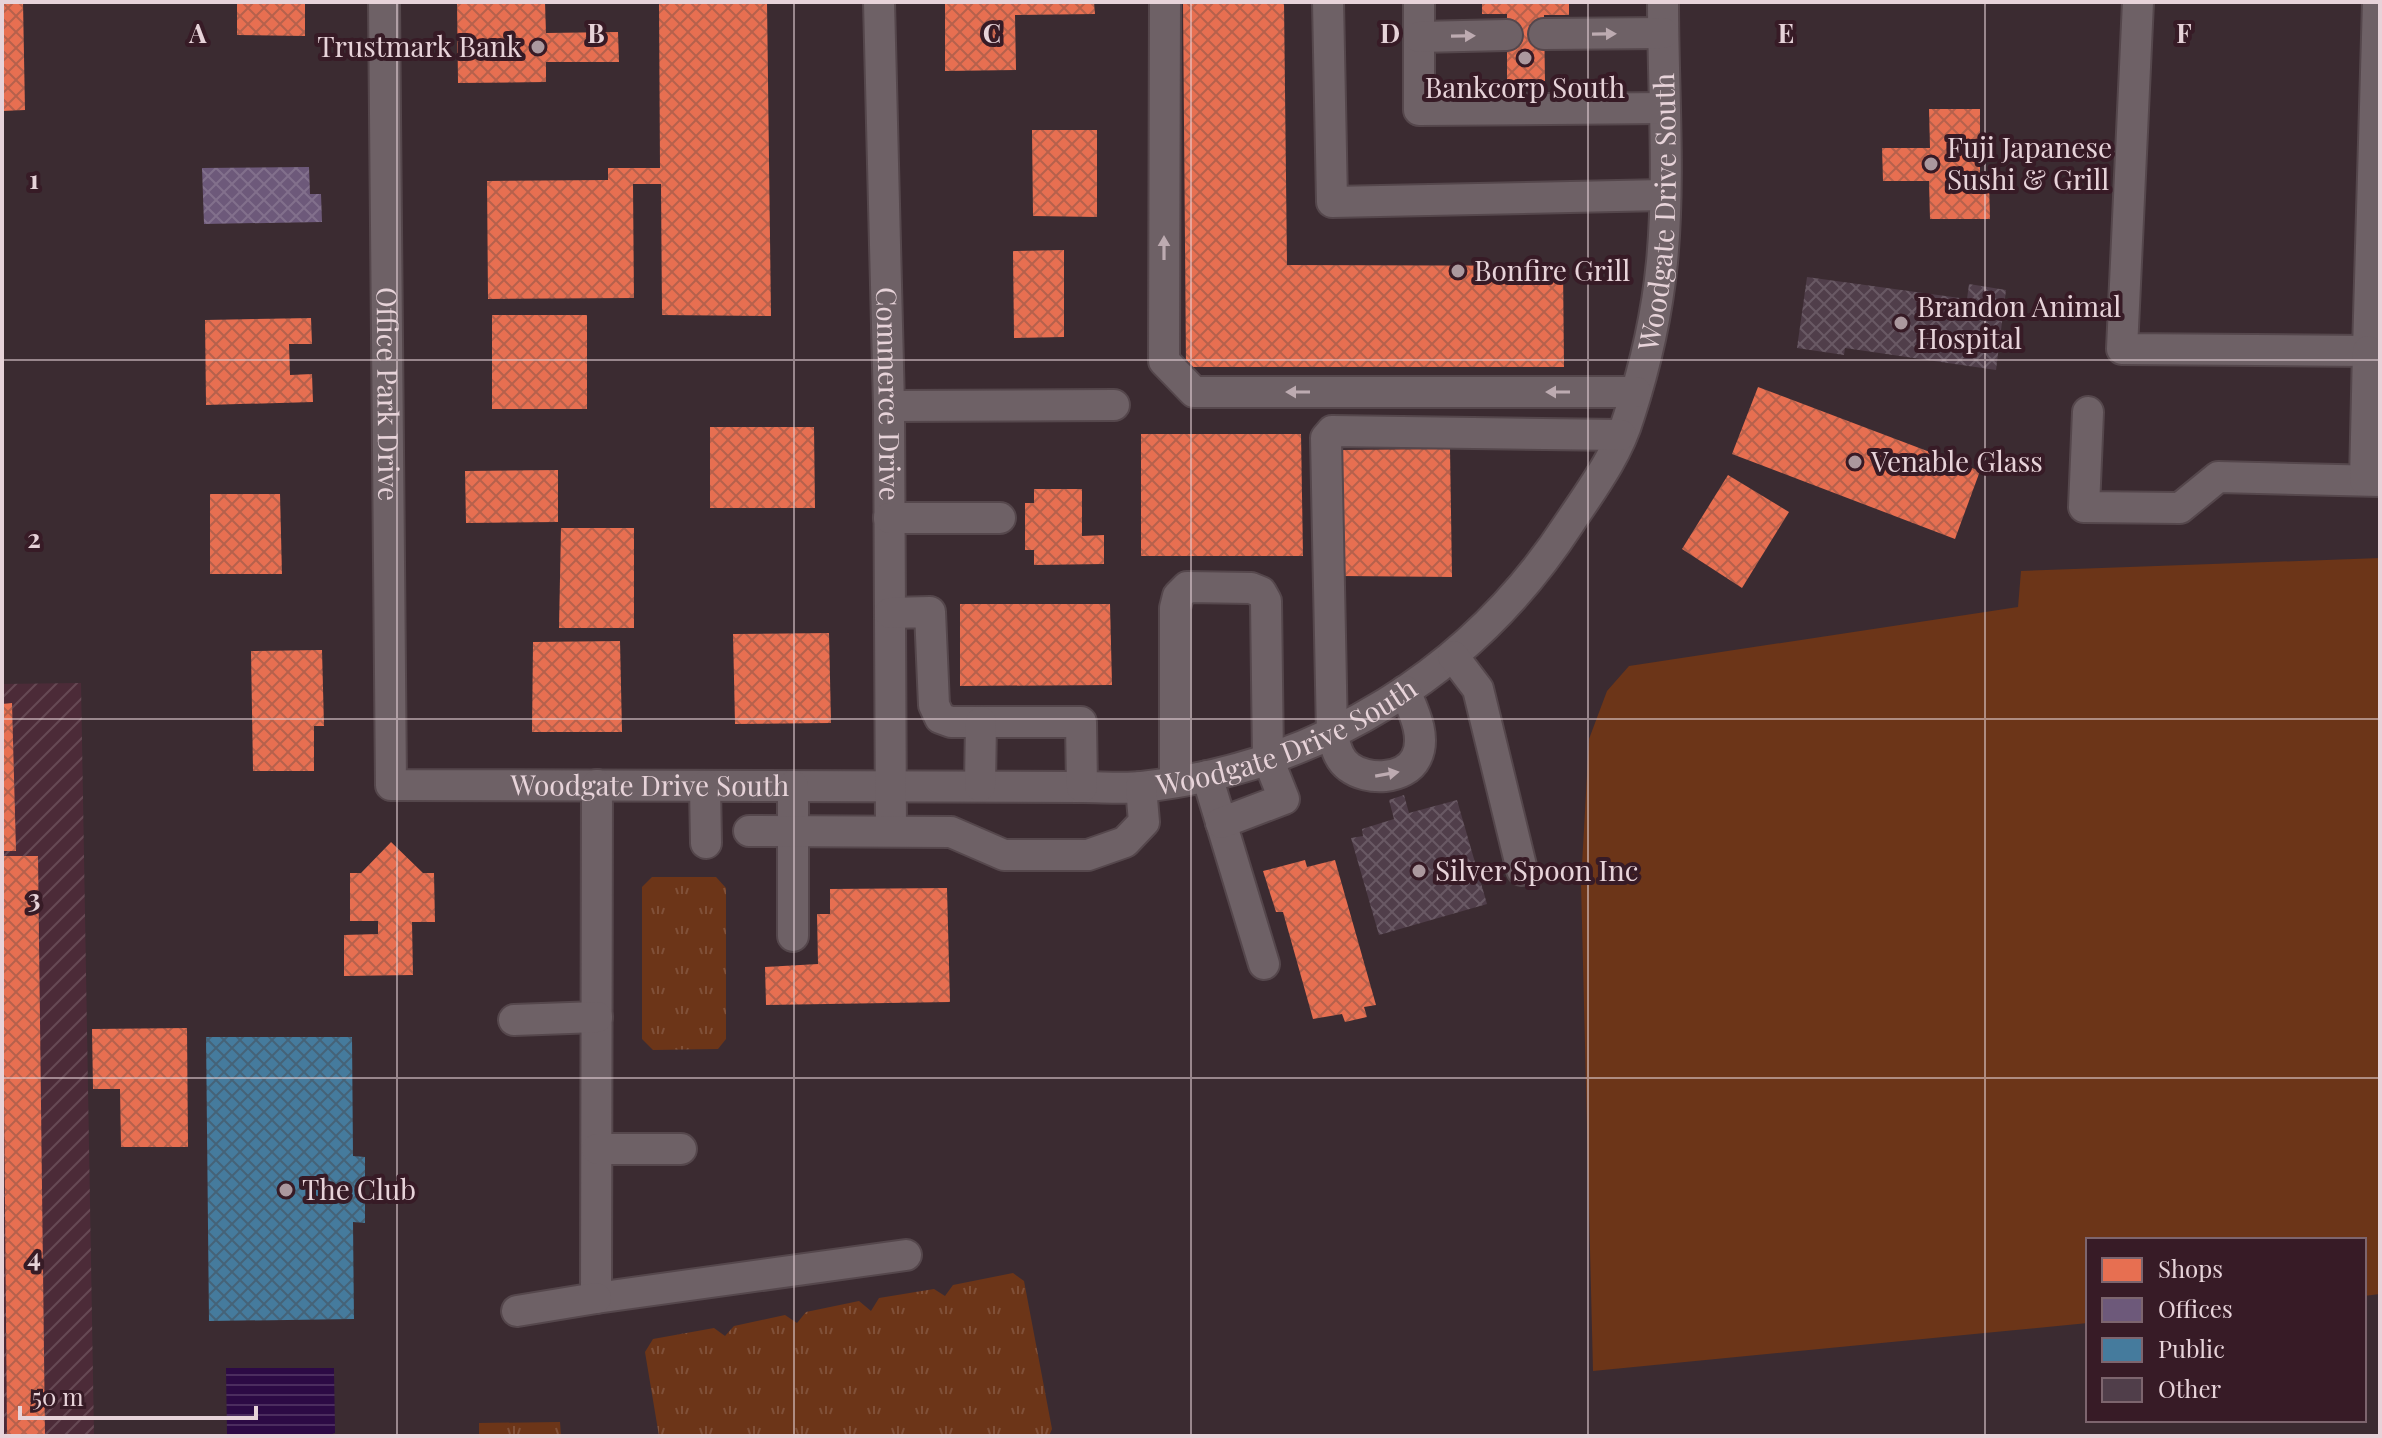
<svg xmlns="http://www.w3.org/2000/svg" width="2382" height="1438" font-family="'Playfair Display',serif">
	<defs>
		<pattern id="industrial-furrows" width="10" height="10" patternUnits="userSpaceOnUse" patternTransform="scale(2)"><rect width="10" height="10" fill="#4c2b38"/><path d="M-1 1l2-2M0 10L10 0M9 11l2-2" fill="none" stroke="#664954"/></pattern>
		<pattern id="park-tufts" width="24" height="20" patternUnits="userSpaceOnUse" patternTransform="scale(2)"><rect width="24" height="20" fill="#6c3518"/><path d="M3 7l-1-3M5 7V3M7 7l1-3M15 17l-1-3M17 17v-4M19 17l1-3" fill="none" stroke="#815139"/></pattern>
		<pattern id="water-rules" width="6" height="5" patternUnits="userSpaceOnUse" patternTransform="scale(2)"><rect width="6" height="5" fill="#2c0a45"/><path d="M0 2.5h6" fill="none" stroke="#4b2d5f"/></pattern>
		<pattern id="shops-cross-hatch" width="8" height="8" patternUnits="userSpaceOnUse" patternTransform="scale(2)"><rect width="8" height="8" fill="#e76f51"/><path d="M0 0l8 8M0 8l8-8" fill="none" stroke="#b6614c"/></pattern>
		<pattern id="offices-cross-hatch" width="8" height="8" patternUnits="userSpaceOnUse" patternTransform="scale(2)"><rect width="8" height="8" fill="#6d597a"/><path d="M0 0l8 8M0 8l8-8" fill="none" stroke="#82708c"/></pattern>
		<pattern id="public-cross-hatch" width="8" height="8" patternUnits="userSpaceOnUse" patternTransform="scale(2)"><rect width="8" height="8" fill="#457b9d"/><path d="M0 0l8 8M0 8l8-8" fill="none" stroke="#456378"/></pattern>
		<pattern id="building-cross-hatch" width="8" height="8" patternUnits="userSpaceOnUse" patternTransform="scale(2)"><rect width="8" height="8" fill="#503e4a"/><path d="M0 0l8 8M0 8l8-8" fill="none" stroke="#695964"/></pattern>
	</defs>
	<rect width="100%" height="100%" fill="#3b2b31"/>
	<path fill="url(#industrial-furrows)" d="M81,683L94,1436H2V684Z"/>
	<path fill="#6c3518" d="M2380,558V1294L2364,1296V1240H2088V1323L1593,1371L1581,883L1589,739L1607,691L1629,666L2018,607L2021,571Z"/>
	<g fill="url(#park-tufts)">
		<path d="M652,877H716L726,888V1039L718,1049L653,1050L642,1039V887Z"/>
		<path d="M1013,1273L1024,1281L1052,1429L1049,1436H659L645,1352L653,1339L714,1328L725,1336L734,1326L785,1315L797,1323L806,1312L859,1301L871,1311L879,1298L934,1289L945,1296L953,1285Z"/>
		<path d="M560,1422L561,1436H479V1423Z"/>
	</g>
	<path fill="url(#water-rules)" d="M226,1368H334L335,1433L327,1436L227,1435Z"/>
	<g fill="url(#shops-cross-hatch)">
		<path d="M2,2H23L25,110L2,111Z"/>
		<path d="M237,2H305V36L237,35Z"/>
		<path d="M457,2H545L546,33L618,32L619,62H546V82L458,83Z"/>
		<path d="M659,2H767L771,316L662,315L661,184H633L634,298L488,299L487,181L608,180V168H660Z"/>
		<path d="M945,2H1094L1095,14L1015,15L1016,70L945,71Z"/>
		<path d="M1183,2H1284L1287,265L1563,266L1564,367H1186Z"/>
		<path d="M1482,2H1569V15H1544L1545,81H1507V14H1482Z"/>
		<path d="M1929,109H1980V180H1989L1990,219H1930L1929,181H1883L1882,148H1930Z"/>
		<path d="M1032,130H1097V217L1033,216Z"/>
		<path d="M1064,250V337L1014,338L1013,251Z"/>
		<rect x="492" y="315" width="95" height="94"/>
		<path d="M311,318L312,344H289L290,375L312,374L313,402L206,405L205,320Z"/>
		<path d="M1758,387L1980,471L1955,539L1732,454Z"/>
		<path d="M710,427H814L815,508H710Z"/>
		<path d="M1141,434H1301L1303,556H1141Z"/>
		<path d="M1450,449L1452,577L1342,576L1341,450Z"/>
		<path d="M558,470V522L466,523L465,471Z"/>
		<path d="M1728,475L1789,512L1742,588L1682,549Z"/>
		<path d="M1034,489H1082V536L1104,535V564L1034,565V550H1025V503H1034Z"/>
		<path d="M210,494H280L282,574H210Z"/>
		<path d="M561,528H634V628H559Z"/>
		<path d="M960,604H1110L1112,685L960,686Z"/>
		<path d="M829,633L831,723L735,724L733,634Z"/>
		<path d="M620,641L622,732H532L533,642Z"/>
		<path d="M322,650L324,726H314V771H253L251,651Z"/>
		<path d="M12,703L16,851H2V704Z"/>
		<path d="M391,842L423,873H434L435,922H412L413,975L344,976V935L378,934V921H350V873H361Z"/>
		<path d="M2,856H38L45,1436H7Z"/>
		<path d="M1305,860L1307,867L1335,860L1376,1005L1364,1007L1367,1017L1345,1022L1342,1014L1313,1019L1283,912H1276L1263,871Z"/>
		<path d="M947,888L950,1002L766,1005L765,967L818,964L817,914H830V889Z"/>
		<path d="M187,1028L188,1147H121L120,1089H93L92,1029Z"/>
	</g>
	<path fill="url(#offices-cross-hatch)" d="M309,167L310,194H321L322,222L204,224L202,168Z"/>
	<path fill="url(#public-cross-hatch)" d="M206,1037H352L353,1156L365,1157V1223L353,1222L354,1319L209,1321Z"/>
	<g fill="url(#building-cross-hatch)">
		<path d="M1807,277L1967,299L1969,284L2006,290L1996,370L1845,348L1844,355L1797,348Z"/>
		<path d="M1404,795L1409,813L1457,800L1487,904L1379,935L1351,838L1363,836L1362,829L1394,819L1389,800Z"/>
	</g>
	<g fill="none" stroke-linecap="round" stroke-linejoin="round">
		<defs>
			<g id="minor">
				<path id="s1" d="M384,2L391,785L1082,787C1102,787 1123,789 1142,787C1320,767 1473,672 1570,522C1592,489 1618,454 1629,416C1645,367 1657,314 1662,262C1670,176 1663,88 1663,2"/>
				<path id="s2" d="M879,2L889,406L891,831"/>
				<path d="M1165,2L1164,361L1194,392H1636"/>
				<path d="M1328,2L1332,202L1664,195"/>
				<path d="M1419,2V110L1664,108"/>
				<path d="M2138,2L2122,349L2368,351L2378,2"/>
				<path d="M1544,34L1663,33"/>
				<path d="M1419,37L1507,35"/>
				<path d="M889,406L1114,405"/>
				<path d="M2088,412L2084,507L2180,508L2218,477L2380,481"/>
				<path d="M2365,480L2368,351"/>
				<path d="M889,518H1000"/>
				<path d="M890,613L930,612L934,705L940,718L951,722H1081L1082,787"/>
				<path d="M1453,656L1478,689L1522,870"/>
				<path d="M1405,691C1413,710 1427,737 1416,758C1405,780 1367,781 1349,767C1338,759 1336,747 1332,734L1326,438L1332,431L1621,435"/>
				<path d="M1207,776L1264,964"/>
				<path d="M1175,781V608L1178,596L1187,587L1251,588L1261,592L1266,601L1268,759L1284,799L1221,823"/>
				<path d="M597,785L596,1298L906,1255"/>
				<path d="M705,786L706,843"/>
				<path d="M793,786V936"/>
				<path d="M980,786L981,722"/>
				<path d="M749,831L951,832L1004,855H1088L1125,842L1144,822L1141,787"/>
				<path d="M514,1020L597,1017"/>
				<path d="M597,1149H681"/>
				<path d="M517,1311L596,1298"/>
			</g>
		</defs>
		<use href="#minor" stroke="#55474c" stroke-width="34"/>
		<use href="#minor" stroke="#6e6166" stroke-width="30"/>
	</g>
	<defs><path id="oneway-solid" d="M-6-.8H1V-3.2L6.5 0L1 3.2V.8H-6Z" transform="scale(2)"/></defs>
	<g fill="#bdabb1">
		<use href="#oneway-solid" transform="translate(1604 34) rotate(-1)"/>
		<use href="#oneway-solid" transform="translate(1463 36) rotate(-1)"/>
		<use href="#oneway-solid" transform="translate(1164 248) rotate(-90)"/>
		<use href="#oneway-solid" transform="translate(1298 392) rotate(180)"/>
		<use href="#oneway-solid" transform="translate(1558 392) rotate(180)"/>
		<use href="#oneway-solid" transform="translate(1387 774) rotate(-10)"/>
	</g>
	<path fill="none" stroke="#e7d3d9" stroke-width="2" stroke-opacity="0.55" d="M397,2V1436M794,2V1436M1191,2V1436M1588,2V1436M1985,2V1436M2,360H2380M2,719H2380M2,1078H2380"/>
	<g fill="#ab989e" stroke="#371b26" stroke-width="3">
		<circle cx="538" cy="47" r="8"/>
		<circle cx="1525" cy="58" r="8"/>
		<circle cx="1931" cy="164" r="8"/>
		<circle cx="1458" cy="271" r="8"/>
		<circle cx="1901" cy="323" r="8"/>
		<circle cx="1855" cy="462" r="8"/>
		<circle cx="1419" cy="871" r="8"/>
		<circle cx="286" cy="1190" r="8"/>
	</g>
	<g text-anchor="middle" stroke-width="8" stroke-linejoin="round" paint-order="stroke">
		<g font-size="28" fill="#e7d3d9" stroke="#371b26" text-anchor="start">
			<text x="522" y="57" text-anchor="end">Trustmark Bank</text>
			<text x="1525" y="98" text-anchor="middle">Bankcorp South</text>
			<text x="1947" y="158">Fuji Japanese<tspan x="1947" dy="32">Sushi &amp; Grill</tspan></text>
			<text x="1474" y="281">Bonfire Grill</text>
			<text x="1917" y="317">Brandon Animal<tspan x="1917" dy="32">Hospital</tspan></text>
			<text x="1871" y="472">Venable Glass</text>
			<text x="1435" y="881">Silver Spoon Inc</text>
			<text x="302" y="1200">The Club</text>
		</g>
		<g font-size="28" fill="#e7d3d9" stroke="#371b26">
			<text dy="10" stroke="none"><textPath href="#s1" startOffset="2384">Woodgate Drive South</textPath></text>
			<text dy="10" stroke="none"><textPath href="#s1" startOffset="392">Office Park Drive</textPath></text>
			<text dy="10" stroke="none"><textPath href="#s2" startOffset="392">Commerce Drive</textPath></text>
			<text dy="10" stroke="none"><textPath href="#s1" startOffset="1688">Woodgate Drive South</textPath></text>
			<text dy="10" stroke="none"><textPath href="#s1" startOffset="1042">Woodgate Drive South</textPath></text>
		</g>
	</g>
	<g font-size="26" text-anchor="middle" font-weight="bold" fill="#e7d3d9" stroke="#371b26" stroke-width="8" stroke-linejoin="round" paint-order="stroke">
		<text x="198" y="43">A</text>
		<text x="596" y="43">B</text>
		<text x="992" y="43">C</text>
		<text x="1390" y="43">D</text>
		<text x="1786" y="43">E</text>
		<text x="2184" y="43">F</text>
		<text x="34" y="189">1</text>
		<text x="34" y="548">2</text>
		<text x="34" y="908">3</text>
		<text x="34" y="1267">4</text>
	</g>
	<rect width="2382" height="1438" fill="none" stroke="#e7d3d9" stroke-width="8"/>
	<rect x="2086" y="1238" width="280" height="184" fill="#371b26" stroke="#7d656e" stroke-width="2"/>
	<rect x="2102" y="1258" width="40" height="24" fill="#e76f51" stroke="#7d656e" stroke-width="2"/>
	<text x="2158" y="1278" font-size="24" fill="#e7d3d9">Shops</text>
	<rect x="2102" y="1298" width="40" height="24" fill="#6d597a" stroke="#7d656e" stroke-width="2"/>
	<text x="2158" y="1318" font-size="24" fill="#e7d3d9">Offices</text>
	<rect x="2102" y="1338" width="40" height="24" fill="#457b9d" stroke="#7d656e" stroke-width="2"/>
	<text x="2158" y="1358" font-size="24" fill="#e7d3d9">Public</text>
	<rect x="2102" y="1378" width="40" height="24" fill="#503e4a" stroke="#7d656e" stroke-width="2"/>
	<text x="2158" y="1398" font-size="24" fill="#e7d3d9">Other</text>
	<path d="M20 1406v12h236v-12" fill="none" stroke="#e7d3d9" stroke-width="4"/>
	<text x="32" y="1406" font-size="24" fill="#e7d3d9" stroke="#371b26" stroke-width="6" paint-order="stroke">50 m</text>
</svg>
